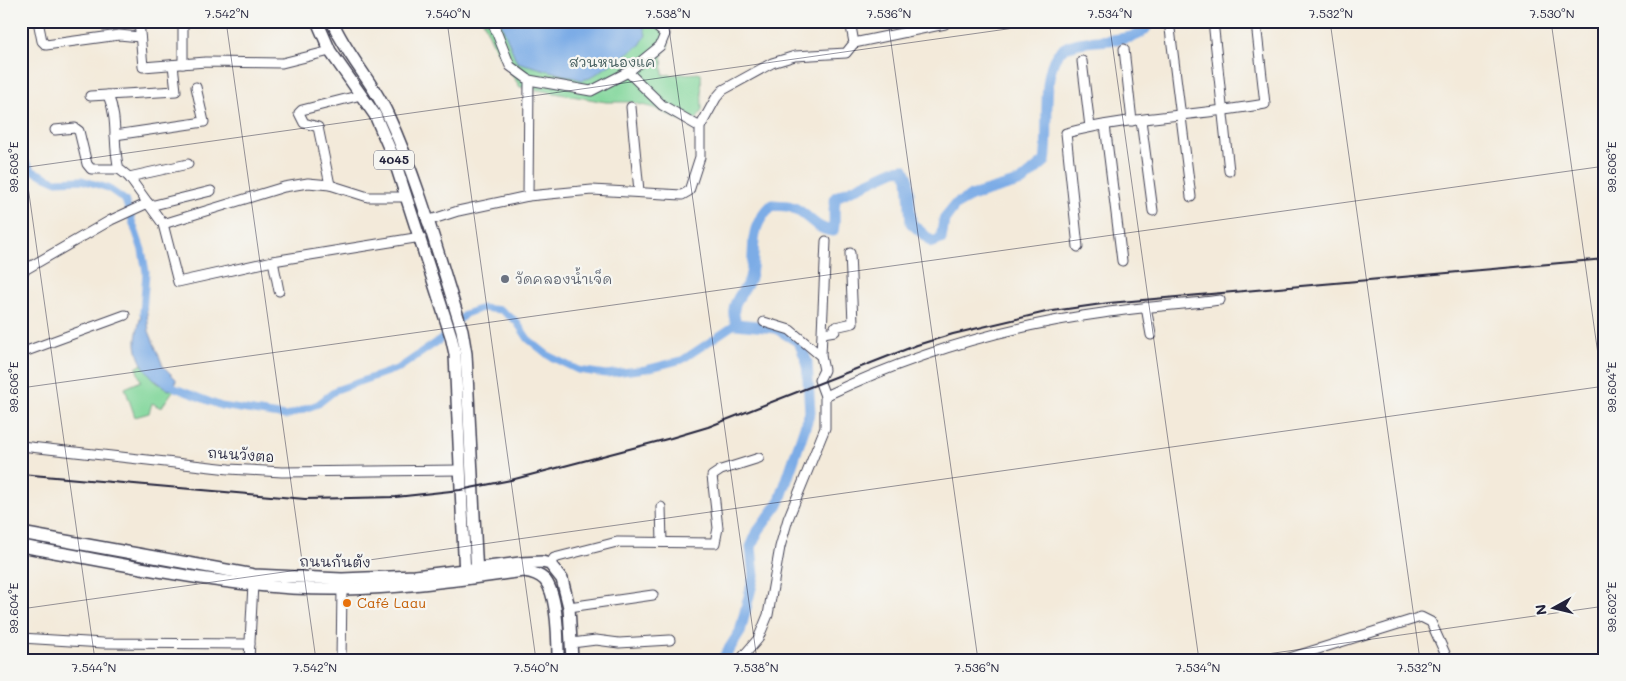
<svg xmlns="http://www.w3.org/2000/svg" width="1626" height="681" font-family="Mali,'Playpen Sans Thai',sans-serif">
	<rect width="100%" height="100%" fill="#f6f6f2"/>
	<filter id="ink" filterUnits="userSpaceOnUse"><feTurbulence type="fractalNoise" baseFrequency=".02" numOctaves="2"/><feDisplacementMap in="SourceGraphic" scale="10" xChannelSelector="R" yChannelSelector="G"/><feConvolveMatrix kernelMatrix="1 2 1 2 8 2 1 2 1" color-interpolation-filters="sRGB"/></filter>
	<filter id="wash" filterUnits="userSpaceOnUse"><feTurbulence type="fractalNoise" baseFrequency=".0096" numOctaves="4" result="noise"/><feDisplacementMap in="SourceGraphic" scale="20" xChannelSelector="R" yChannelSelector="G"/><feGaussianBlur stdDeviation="1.12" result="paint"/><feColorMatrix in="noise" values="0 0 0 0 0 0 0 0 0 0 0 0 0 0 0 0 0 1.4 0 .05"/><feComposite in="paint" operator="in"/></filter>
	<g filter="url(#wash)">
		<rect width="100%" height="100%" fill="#f3eada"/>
		<g fill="#80d69a" stroke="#517c6a">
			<path d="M483,21H659L669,37L668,47L662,55L663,75L701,73L702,110L693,126L654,108L630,102H606L520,87L496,50Z"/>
			<path d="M142,364L156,382L169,390L175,388L161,408L152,403L149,413L135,417L125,388L141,381L136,368Z"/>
		</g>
		<g fill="#7bace6" stroke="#4e6790">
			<path d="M500,21H638L643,25L646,35L640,45L590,78L582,80L517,62Z"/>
			<path d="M143,304L146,305L149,331L163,366L176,379L175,388L169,390C152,380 137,364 136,343C135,337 142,313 143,304Z"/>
		</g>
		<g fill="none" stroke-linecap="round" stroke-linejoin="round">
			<g stroke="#7bace6" stroke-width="7">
				<path d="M21,157L33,171L55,181L82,180L108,188L125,200L142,250L146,272L143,313"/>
				<path d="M169,383L175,388L221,406L286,416L318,404L336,390L399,368L440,340L465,314L482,308L501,310L516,321L528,339L549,356L578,370L606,374L646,369L682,360L736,324"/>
			</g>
			<path stroke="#7bace6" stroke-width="11" d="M722,660L740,632L754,576L751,547L758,531L779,503L810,412L807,362L799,342L776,328L736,324C735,320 733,313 734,309C735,298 747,288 750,278C758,248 745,231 772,205C777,206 783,205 788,206C806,210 814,230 833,231C836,220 832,209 836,197L895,170L904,169L908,178L911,223L932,242L941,239L944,220L955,205L971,196L1022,181L1045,161C1050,132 1041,78 1057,55C1076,29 1141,53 1149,21"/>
		</g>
	</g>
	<g filter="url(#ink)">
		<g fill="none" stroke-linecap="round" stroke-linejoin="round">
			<defs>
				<g id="minor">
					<path d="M38,21L42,41L46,45L119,35L140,37"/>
					<path d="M139,21L143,67L206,62L282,63L330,51"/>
					<path d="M183,21V64"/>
					<path d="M492,21L510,66L529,80L591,91L628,72L660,46L665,34L650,21"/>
					<path d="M1213,21L1229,171"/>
					<path d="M1170,29L1191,197"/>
					<path d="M854,43L945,24"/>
					<path d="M1124,49L1132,121"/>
					<path d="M1082,61L1090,127"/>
					<path d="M628,72L662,105L700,127"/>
					<path d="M108,95C119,121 112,144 119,169L129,177L163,224L178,282L273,261L421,237"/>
					<path d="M90,96L176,91L173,65"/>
					<path d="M631,107L639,191"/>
					<path d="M1141,120L1153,211"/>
					<path d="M1105,125L1122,261"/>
					<path d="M55,130L75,128L79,131L87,164L91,169H119"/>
					<path d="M115,135L204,122L196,87"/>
					<path d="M129,177L188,164"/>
					<path d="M330,185L318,127L304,123L299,113L302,110L361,95"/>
					<path d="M528,196L529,80"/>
					<path d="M150,206L211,191"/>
					<path d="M427,221L458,211L528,196L592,190L682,195L689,191L700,157V127L716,98L723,90L772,63L795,56L846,53L854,43L850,21"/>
					<path d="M163,224L284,187L308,183L330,185L368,197H406"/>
					<path d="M1078,247L1066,133C1130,116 1199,116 1265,104L1257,32"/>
					<path d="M273,261L279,291"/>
					<path d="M21,272L111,220L148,203"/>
					<path d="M1146,307L1151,335"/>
					<path d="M764,322L790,330L821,356L824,370L819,380L825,396"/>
					<path d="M823,333L835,331V327L853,323L850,253"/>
					<path d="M21,353L125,315"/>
					<path d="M821,356L826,241"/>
					<path d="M21,446L229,469L282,472L460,470"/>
					<path d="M661,507L662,542"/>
					<path d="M550,564L554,558L617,542L715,543L718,528L712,476L721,470L759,458"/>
					<path d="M569,607L653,595"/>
					<path d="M21,638L103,643L250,644"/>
					<path d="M572,643L596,640L619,643L670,640"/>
					<path d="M249,660L253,584"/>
					<path d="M341,660L342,589"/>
					<path d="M740,660L758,639L768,615L780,547L788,519L825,428V396C913,354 1006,326 1103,313C1142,307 1181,305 1220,300"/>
					<path d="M1283,660L1421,617L1431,622L1448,660"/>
				</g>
				<g id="major">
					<path d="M317,21L330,51L375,115L394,159L451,336L455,354L465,576"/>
					<path d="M332,21C346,54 372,81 387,113C419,182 439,257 462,330L466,354L477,576"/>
					<path d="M21,533L254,575L342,579L415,576L520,563L542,562L550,564L562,579L569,607L572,660"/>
					<path d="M21,546C127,564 235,591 343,589C404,588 463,579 524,571C531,572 539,574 545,580C558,596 558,640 558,660"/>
				</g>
			</defs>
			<use href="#minor" stroke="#414053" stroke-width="11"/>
			<use href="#major" stroke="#414053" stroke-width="14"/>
			<use href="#minor" stroke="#fff" stroke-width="9"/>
			<use href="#major" stroke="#fff" stroke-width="11"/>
			<path stroke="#22223b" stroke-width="2" d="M21,474L305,499L396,497L460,490L511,480L671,438L708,427L917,345L953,334L1046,312L1109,303L1605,259"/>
		</g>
	</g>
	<path fill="none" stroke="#22223b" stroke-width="1" stroke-opacity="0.45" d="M226,21L316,660M447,21L536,660M668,21L757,660M888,21L978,660M1109,21L1199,660M1330,21L1420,660M1551,21L1605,404M21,137L95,660M21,168L1064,21M21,388L1605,166M21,609L1605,386M1225,660L1605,606"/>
	<circle fill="#6b7280" stroke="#f6f6f2" stroke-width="2" cx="505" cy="279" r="5"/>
	<circle fill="#e8710a" stroke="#f6f6f2" stroke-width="2" cx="347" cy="603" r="5"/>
	<g text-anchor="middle" stroke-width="4.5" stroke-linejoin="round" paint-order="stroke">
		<rect fill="#f6f6f2" stroke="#626272" stroke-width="1" x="374" y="150.5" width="40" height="19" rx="4"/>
		<g font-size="12" font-weight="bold" fill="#22223b">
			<text x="394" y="164">4045</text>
		</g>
		<g font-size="14" fill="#3e5858" stroke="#f6f6f2">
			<text x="612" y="67">สวนหนองแค</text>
		</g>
		<g font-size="14" fill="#5b616d" stroke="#f6f6f2" text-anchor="start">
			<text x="515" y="284">วัดคลองน้ำเจ็ด</text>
		</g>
		<g font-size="14" fill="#22223b" stroke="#f6f6f2">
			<text transform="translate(241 455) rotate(4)" y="5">ถนนวังตอ</text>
			<text transform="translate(335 562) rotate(1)" y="5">ถนนกันตัง</text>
		</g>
		<g font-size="14" fill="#c56008" stroke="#f6f6f2" text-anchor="start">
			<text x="357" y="608">Café Laau</text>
		</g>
	</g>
	<rect width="1626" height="681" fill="none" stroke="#f6f6f2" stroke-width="55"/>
	<g transform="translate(1554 608) rotate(262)" stroke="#f6f6f2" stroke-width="4" paint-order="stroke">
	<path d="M0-4L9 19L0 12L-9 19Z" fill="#22223b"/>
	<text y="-8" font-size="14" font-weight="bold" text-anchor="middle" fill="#22223b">N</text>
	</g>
	<rect x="28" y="28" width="1570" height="626" fill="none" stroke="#22223b" stroke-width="2"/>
	<g font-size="12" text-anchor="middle" fill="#22223b">
		<text x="227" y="18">7.542°N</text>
		<text x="448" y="18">7.540°N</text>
		<text x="668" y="18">7.538°N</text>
		<text x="889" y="18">7.536°N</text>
		<text x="1110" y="18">7.534°N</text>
		<text x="1331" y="18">7.532°N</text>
		<text x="1552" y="18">7.530°N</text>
		<text transform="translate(1612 167) rotate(-90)" y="4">99.606°E</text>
		<text transform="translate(14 167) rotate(-90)" y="4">99.608°E</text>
		<text transform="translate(1612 387) rotate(-90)" y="4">99.604°E</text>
		<text transform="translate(14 387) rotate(-90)" y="4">99.606°E</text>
		<text transform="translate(1612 607) rotate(-90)" y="4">99.602°E</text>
		<text transform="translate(14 608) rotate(-90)" y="4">99.604°E</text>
		<text x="94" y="672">7.544°N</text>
		<text x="315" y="672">7.542°N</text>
		<text x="536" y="672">7.540°N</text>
		<text x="756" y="672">7.538°N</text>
		<text x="977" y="672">7.536°N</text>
		<text x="1198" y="672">7.534°N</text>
		<text x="1419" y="672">7.532°N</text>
	</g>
</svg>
